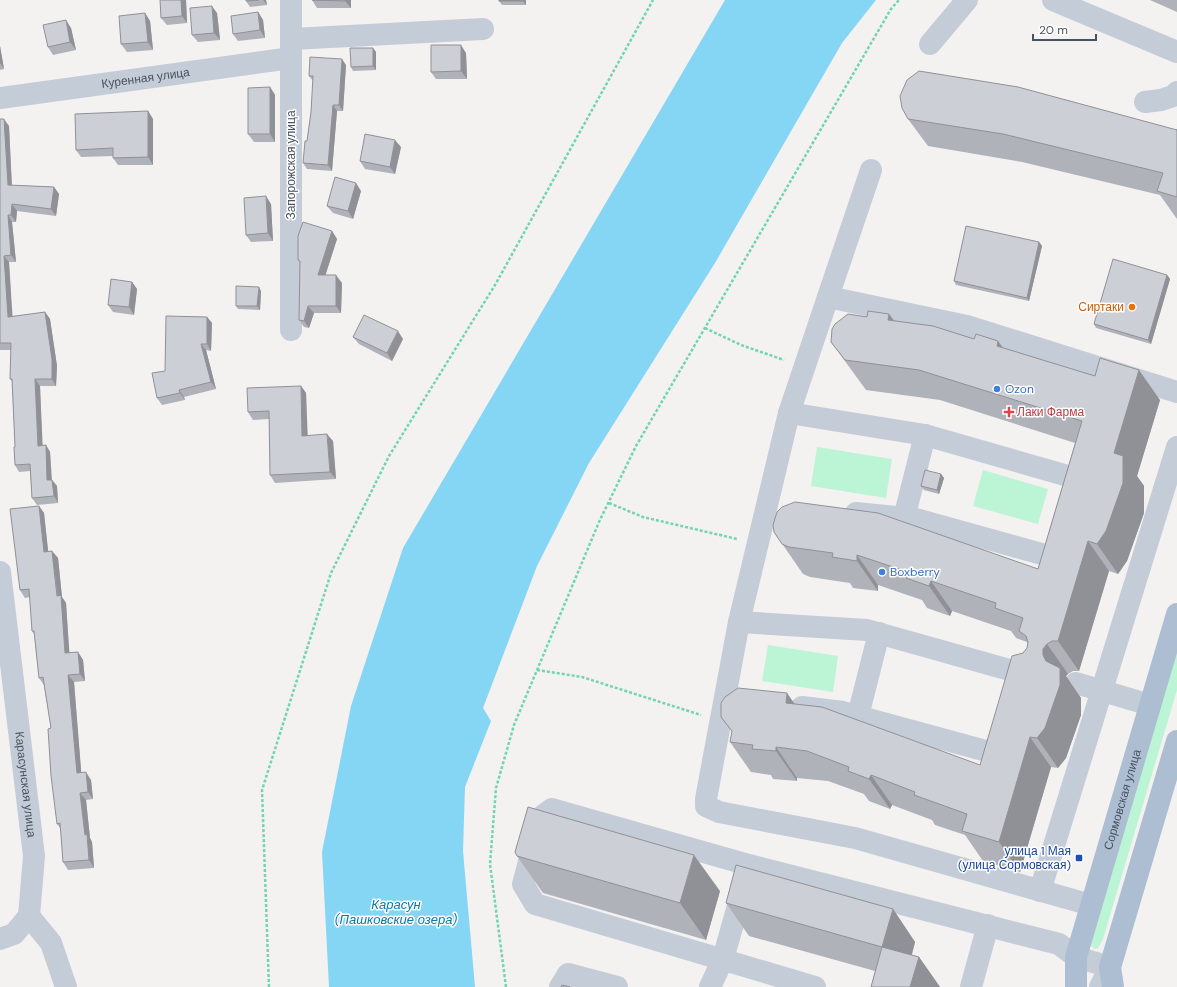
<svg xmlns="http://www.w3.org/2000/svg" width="1177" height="987" font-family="'DM Sans',sans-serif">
	<rect width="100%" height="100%" fill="#f4f1f1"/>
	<g fill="#bcf4d6">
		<path d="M817,447L892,459L886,498L811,486Z"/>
		<path d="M983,470L1048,489L1038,524L973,506Z"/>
		<path d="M768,645L838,656L833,692L762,681Z"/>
		<path d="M1177,651V690L1103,939L1098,948L1095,949L1089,944Z"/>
	</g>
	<path fill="#85d6f5" d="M725,0H876L842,43L715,263L589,463L537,566L483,708L491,721L465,787L463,851L475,987H329L322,852L351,706L403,548Z"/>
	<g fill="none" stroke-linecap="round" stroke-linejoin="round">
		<g stroke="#70d6ab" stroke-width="2.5" stroke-dasharray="3 2" stroke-linecap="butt">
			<path d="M705,328L741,345L784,360"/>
			<path d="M609,503L643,517L737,539"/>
			<path d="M537,670L582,677L701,715"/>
			<path d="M269,987L262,790L331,573L389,456L495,285L653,0"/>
			<path d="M506,987L490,864L496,788L514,725L599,522L636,446L891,9L899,0"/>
		</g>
		<g stroke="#c4ccd7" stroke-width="22">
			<path d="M291,0V330"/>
			<path d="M1053,0L1177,52"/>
			<path d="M292,39L483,29"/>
			<path d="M930,44L967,0"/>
			<path id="s1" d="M0,98L291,58"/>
			<path d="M1145,102L1161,100L1176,95L1177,92"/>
			<path d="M828,297L871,170"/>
			<path d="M789,413L925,435L1075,478L1079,483L1077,495"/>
			<path d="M856,513L916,519L1049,556H1054L1059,553L1063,542"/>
			<path d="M904,518L925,435"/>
			<path id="s2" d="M0,572L34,856L29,916L51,943L66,987"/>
			<path d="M739,622L867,630L1024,674L1037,673"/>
			<path d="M1076,683L1150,705"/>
			<path d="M802,707L843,712L990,752L995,753L1000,750L1004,738"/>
			<path d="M858,716L879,633"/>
			<path d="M1040,891L1177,447"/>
			<path d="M1091,905L855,838L719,812L706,806V799L739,622L789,413L828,297L967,326L1177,392"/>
			<path d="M0,939L14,934L29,916"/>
			<path d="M560,987L568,974L617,987"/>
			<path d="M710,987L723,959L743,888"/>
			<path d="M815,987L535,904L523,884L541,817L552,809L749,865L1059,944L1076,957L1110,967L1100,987"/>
			<path d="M971,987L988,925"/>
		</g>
		<g stroke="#aebed2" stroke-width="22">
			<path id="s3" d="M1076,987V957L1177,614"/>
			<path d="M1113,987L1110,967L1177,741"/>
		</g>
	</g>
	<g fill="#b0b2b9">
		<path d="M160,0H186L187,23L167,25L161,18Z"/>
		<path d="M246,0H266L267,5L250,7L246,1Z"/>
		<path d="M312,0H351V8H317Z"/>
		<path d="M526,0V5H502L499,1Z"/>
		<path d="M1150,0H1177V12Z"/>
		<path d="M258,12L263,20L265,38L238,41L233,34Z"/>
		<path d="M145,13L150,21L153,50L127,52L121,44Z"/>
		<path d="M217,13L220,40L198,42L192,35Z"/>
		<path d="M71,28L76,50L53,55L48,47Z"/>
		<path d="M0,46L4,69L0,70Z"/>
		<path d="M373,48L376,52V70L353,71L351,67Z"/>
		<path d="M466,53L467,79H436L431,72Z"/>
		<path d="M346,65L343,111H337L332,171L307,169L303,163L307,141L311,112L313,81L309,76Z"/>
		<path d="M270,87L275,95V142H254L248,134Z"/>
		<path d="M148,111L153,119V165H118L113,158V156L81,157L76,150Z"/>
		<path d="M0,119L9,126L12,185L54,187L59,194L56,216L17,211L16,222H12L16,262H9L12,317L45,312L50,319L57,366L56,386H40L42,446L46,445L50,452L52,480L57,486L58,503L37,505L32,498L30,471L19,472L15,465V447L12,381L10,379L11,350H0Z"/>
		<path d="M908,119L1177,130V129V219L1160,195L1022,162L928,146Z"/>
		<path d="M401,147L395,174L365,169L360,161Z"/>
		<path d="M361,191L353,219L333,213L327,206Z"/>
		<path d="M271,204L273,241L251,242L246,235Z"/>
		<path d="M332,231L337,239L325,275L342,283L341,313H314L309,328L304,327L299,320L300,263L298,260Z"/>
		<path d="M1039,242L1042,246L1029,301L956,285L954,281Z"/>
		<path d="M1167,275L1170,279L1151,344L1096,328L1094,324Z"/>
		<path d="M132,282L137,289L134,315L113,312L108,305Z"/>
		<path d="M261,291L260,310L238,309L236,306Z"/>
		<path d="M889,314L894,320L974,339L998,341L1003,348L1160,400L1137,476L1144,486V513L1127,561L1118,574L1109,571L1079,671H1073L1068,674L1066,676L1081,698V715L1066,758L1058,768L1051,767L1020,872L983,861L965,835L935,825L932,820L892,805L890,809L869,801L864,794L828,781L797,778V781L773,779L771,775L751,772L730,742L732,732L721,717L794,704L980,765L1023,653L1027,648L1028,644L1027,642L1016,638L1011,631L952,611L950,616L927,608L922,600L878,585V591L853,588L850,583L810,577L803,574L774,532L1038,569L1075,443L940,400L866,390L831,342L867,317Z"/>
		<path d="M207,317L212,323L211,351L206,350L216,389L184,397L185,400L162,405L157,398L165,371Z"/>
		<path d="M353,337L403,339L392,361L359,344Z"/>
		<path d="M301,386L306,393L307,435L333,441L336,479L275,483L270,475L269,419L253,420L248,412Z"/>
		<path d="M941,474L944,478L939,494L924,490L921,486Z"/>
		<path d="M39,506L44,513L48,551H52L58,558L62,597L66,603L69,653L78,652L83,660L85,681L74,682L81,773L91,780L93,799L86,800L90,838L92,842L94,868L68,870L63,862L61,829L57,824L51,728L44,685L39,678L34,634L32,631L30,597L25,598L20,590Z"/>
		<path d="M517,856L720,891L706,940L543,893Z"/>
		<path d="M726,903L893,909L915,942L912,955L919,957L940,987H871L875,971L749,936Z"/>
	</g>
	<g fill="#909196">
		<path d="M181,0H186L187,23L182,16Z"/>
		<path d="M263,0H266L267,5Z"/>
		<path d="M345,0H351V8L345,1Z"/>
		<path d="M523,0H526V5L523,1Z"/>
		<path d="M212,6L217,13L220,40L214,33Z"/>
		<path d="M258,12L263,20L265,38L260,30Z"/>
		<path d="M145,13L150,21L153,50L148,42Z"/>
		<path d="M66,20L71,28L76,50L70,42Z"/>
		<path d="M461,45L466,53L467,79L461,71Z"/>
		<path d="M0,46L4,69L0,63Z"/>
		<path d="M373,48L376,52V70L373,66Z"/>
		<path d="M342,59L346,65L343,111L339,105Z"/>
		<path d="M270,87L275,95V142L270,134Z"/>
		<path d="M333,105L337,111L332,171L328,165Z"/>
		<path d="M148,111L153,119V165L148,157Z"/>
		<path d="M4,119L9,126L12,191L8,185Z"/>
		<path d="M395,140L401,147L395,174L390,167Z"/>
		<path d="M356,183L361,191L353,219L348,211Z"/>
		<path d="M54,187L59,194L56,216L51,209Z"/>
		<path d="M266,196L271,204L273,241L268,233Z"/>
		<path d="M12,204L17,211L16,222L11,215Z"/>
		<path d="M8,215L12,222L16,262L11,255Z"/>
		<path d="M332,231L337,239L323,283L318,275Z"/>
		<path d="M1039,242L1042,246L1029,301L1027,298Z"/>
		<path d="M4,256L9,262L13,324L8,317Z"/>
		<path d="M336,275L342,283L341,313L336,306Z"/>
		<path d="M1167,275L1170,279L1151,344L1148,340Z"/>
		<path d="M132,282L137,289L134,315L129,307Z"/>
		<path d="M259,287L261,291L260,310L257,306Z"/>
		<path d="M308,306L314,313L309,328L304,321Z"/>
		<path d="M45,312L50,319L57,366L56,386L52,379Z"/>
		<path d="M889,314L910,344L888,320Z"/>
		<path d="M207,317L212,323L211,351L207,344Z"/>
		<path d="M398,331L403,339L392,361L387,353Z"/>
		<path d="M998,341L1019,371L997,346Z"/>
		<path d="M201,344L206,350L216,389L211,382Z"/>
		<path d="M1139,370L1160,400L1137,476L1144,486V513L1127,561L1118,574L1097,544L1114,453Z"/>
		<path d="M35,379L40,386L43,453L38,446Z"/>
		<path d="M301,386L306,393L308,443L302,436Z"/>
		<path d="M179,390L184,397L185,400L180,393Z"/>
		<path d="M327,434L333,441L336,479L330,472Z"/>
		<path d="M46,445L50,452L52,487L47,480Z"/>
		<path d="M941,474L944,478L939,494L937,490Z"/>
		<path d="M52,480L57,486L58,503L54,496Z"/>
		<path d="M39,506L44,513L49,559L44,552Z"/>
		<path d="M1088,541L1109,571L1079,671L1058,641Z"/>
		<path d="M52,551L58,558L62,597L66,603L70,661L65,653Z"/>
		<path d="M857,555L878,585V591L857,561Z"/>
		<path d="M931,581L952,611L950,616L929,586Z"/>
		<path d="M1047,644L1068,674L1066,676L1081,698V715L1066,758L1058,768L1037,738L1043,649Z"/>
		<path d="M78,652L83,660L85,681L80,674Z"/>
		<path d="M68,675L74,682L82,781L77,773Z"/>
		<path d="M787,693L808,723L786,703Z"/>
		<path d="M1030,737L1051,767L1020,872L999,842Z"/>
		<path d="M776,747L797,778V781L776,751Z"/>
		<path d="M86,772L91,780L93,799L88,792Z"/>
		<path d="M871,775L892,805L890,809L869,779Z"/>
		<path d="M80,793L86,800L90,838L92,842L94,868L89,860L85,835Z"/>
		<path d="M694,855L720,891L706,940L680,903Z"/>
		<path d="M893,909L915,942L905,979L882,947Z"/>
		<path d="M919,957L940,987H910Z"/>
	</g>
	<g fill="#cdcfd7" stroke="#909196">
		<path d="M160,0H181L182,16L161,18Z"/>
		<path d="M246,0H259L246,1Z"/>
		<path d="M312,0H345V1Z"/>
		<rect x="499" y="0" width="24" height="1"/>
		<path d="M212,6L214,33L192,35L190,8Z"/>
		<path d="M258,12L260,30L233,34L231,16Z"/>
		<path d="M145,13L148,42L121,44L119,16Z"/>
		<path d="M66,20L70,42L48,47L43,25Z"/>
		<path d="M431,45H461V71L431,72Z"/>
		<path d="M350,48H373V66L351,67Z"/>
		<path d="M310,57L342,59L339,105H333L328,165L303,163L305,141H307L311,112L313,76H309Z"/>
		<path d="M919,71L1018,87L1177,130V129V197L1157,191L1163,173L1003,134L908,119L902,108L900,96L907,80Z"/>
		<path d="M270,87V134H248V88Z"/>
		<path d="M148,111V157L113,158V148L76,150L75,114Z"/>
		<path d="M0,119H4L8,185L54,187L51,209L12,204L11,215H8L11,255L4,256L8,317L45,312L52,359V379H35L38,446L46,445L47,480H52L54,496L32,498L30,464L15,465L14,447H15L12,379H10L11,343H0Z"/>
		<path d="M365,134L395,140L390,167L360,161Z"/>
		<path d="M335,177L356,183L348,211L327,206Z"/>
		<path d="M266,196L268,233L246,235L244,198Z"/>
		<path d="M303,222L332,231L318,275H336V306H308L304,321L299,320L300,261L298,260V236Z"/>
		<path d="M966,226L1039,242L1027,298L954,281Z"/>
		<path d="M1113,259L1167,275L1148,340L1094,324Z"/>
		<path d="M111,279L132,282L129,307L108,305Z"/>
		<path d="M236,286L259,287L257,306H236Z"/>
		<path d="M868,311L889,314L888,320L933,326L974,339L976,334L998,341L997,346L1095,376L1100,358L1139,370L1114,453L1123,456V483L1106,531L1097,544L1088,541L1058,641H1052L1047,644L1043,649V655L1046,661L1060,668V685L1045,728L1037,738L1030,737L999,842L962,831L967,814L914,795L915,792L871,775L869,779L848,771L849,767L807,751L776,747V751L752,749L753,745L730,742L732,731L721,717V703L725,697L738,688L787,693L786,703L822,707L980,765L1012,656L1023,653L1027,648L1028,642L1026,636L1019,631L1023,618L995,608L996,603L931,581L929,586L906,578L908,572L857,555V561L832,557L833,553L789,547L782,544L774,532L773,525L777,512L782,507L795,502L878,513L1038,569L1082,421L919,370L845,360L831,342L832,329L835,324L848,314L867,317Z"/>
		<path d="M364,315L398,331L387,353L353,337Z"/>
		<path d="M166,316L207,317V344H201L211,382L179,390L180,393L157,398L152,373L165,371Z"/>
		<path d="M301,386L302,436L327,434L330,472L270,475L269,411L248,412L247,388Z"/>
		<path d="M925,470L941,474L937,490L921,486Z"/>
		<path d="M39,506L44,552L52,551L57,596L61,595L65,653L78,652L80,674L68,675L77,773L86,772L88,792L80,793L85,835L87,834L89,860L63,862L60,823L57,824L51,776L48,729L51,728L43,677L39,678L34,631H32L29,589L20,590L10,509Z"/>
		<path d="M528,807L694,855L680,903L517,856L515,852Z"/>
		<path d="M736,865L893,909L882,947L726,903Z"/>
		<path d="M882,947L919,957L910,987H871Z"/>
		<path d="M562,985L570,987H561Z"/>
	</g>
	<circle fill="#e8710a" stroke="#fff" stroke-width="1.5" cx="1132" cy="307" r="4"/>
	<g fill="#3f7fe0" stroke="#fff" stroke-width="1.5">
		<circle cx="997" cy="389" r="4"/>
		<circle cx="882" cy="572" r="4"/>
	</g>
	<path fill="#e0444e" stroke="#fff" stroke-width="1.5" d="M1007 406h4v4h4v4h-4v4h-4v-4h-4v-4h4z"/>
	<rect fill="#1a4fb4" stroke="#fff" stroke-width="1.5" x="1075" y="854" width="8" height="8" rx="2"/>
	<g text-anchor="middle" stroke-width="3" stroke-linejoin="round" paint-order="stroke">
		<g font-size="12" fill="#475361" stroke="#fff">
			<text dy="4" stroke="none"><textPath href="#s1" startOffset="147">Куренная улица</textPath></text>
			<text transform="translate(291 165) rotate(-90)" y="4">Запорожская улица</text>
			<text dy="4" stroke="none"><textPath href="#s2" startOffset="214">Карасунская улица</textPath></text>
			<text dy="4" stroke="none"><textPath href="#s3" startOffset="194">Сормовская улица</textPath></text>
		</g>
		<g font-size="12" fill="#c56008" stroke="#fff" text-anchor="end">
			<text x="1124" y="311">Сиртаки</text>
		</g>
		<g font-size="12" fill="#366cbe" stroke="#fff" text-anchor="start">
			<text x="1005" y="393">Ozon</text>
			<text x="890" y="576">Boxberry</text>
		</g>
		<g font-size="12" fill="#be3a42" stroke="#fff" text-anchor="start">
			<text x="1017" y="416">Лаки Фарма</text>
		</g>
		<g font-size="12" fill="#164399" stroke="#fff" text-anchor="end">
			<text x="1071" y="855">улица 1 Мая<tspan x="1071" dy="14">(улица Сормовская)</tspan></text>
		</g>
		<g font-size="13" font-style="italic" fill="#027aaa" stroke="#fff">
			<text x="396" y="909">Карасун<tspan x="396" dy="15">(Пашковские озера)</tspan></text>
		</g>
	</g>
	<path d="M1033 34v6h63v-6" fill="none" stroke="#475361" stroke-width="2"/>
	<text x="1039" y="34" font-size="12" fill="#475361" stroke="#ffffff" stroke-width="3" paint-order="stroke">20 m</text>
</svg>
